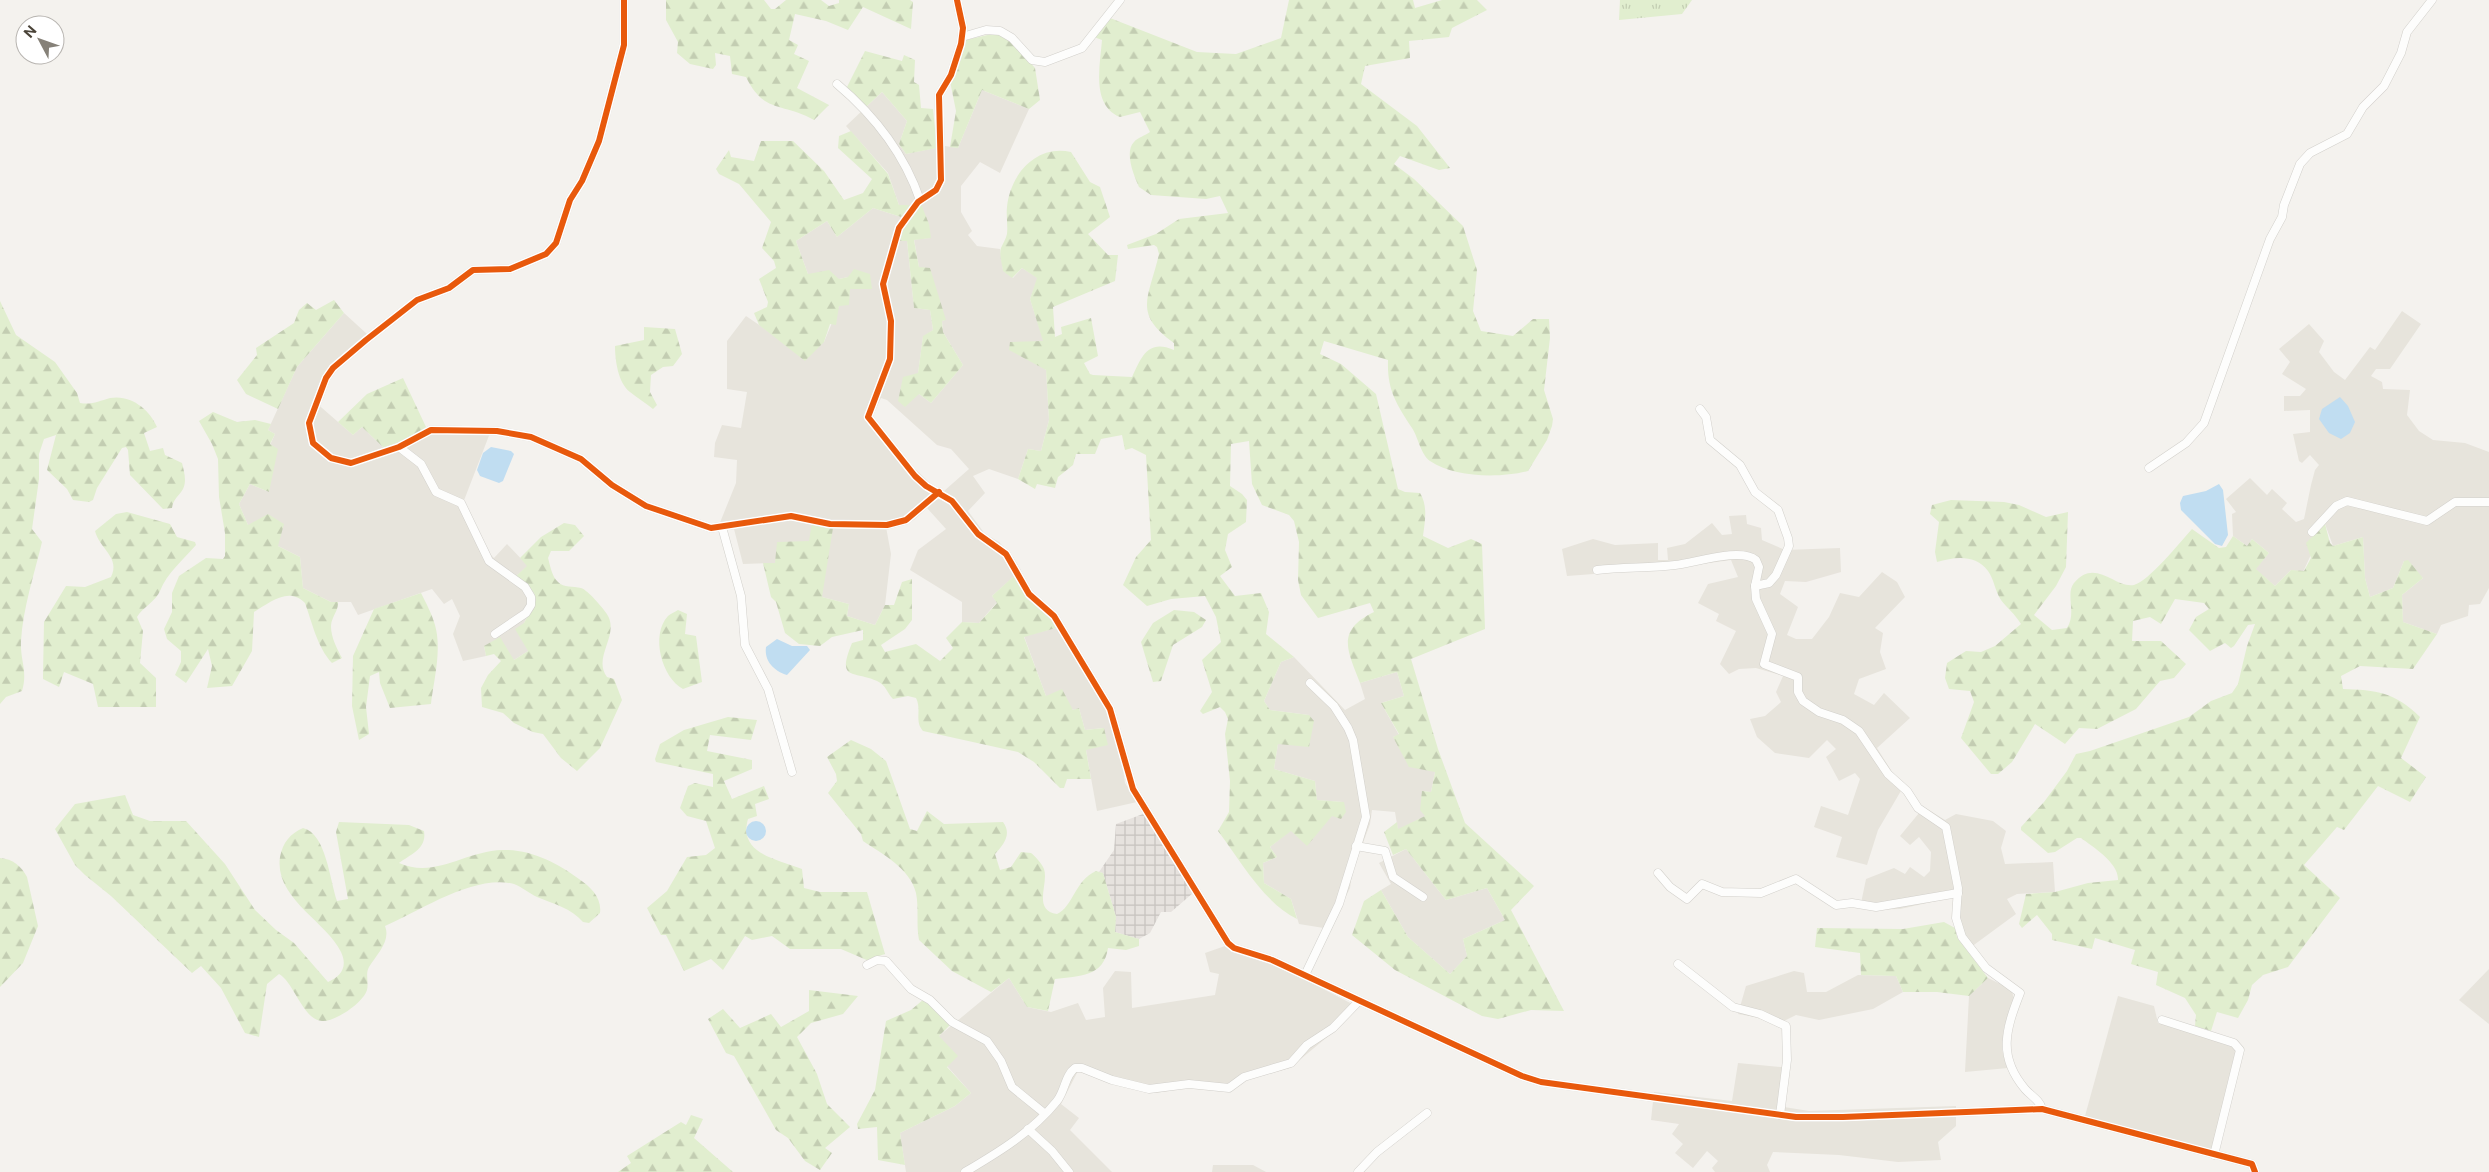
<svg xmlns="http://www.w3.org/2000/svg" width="2489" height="1172" font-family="'Public Sans',sans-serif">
	<defs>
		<pattern id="industrial-grid" width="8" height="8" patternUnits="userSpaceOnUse" patternTransform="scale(1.25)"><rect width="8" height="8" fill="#e6e2de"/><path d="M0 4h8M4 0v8" fill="none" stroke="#c7c3bf"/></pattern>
		<pattern id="grass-tufts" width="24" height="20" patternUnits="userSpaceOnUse" patternTransform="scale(1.25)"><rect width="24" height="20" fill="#e1eecf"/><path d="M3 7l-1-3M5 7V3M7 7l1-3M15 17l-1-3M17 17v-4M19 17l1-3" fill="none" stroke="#c3cdb2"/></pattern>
		<pattern id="forest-firs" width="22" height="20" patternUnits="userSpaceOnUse" patternTransform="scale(1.25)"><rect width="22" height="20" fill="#e1eecf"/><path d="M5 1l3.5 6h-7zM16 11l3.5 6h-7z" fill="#c3cdb2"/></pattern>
	</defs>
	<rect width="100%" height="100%" fill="#f4f2ee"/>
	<g fill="#e7e4dc" fill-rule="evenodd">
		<path d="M982,90L1029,109L1000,173L980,162L961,186V212L972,231L968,235L977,246L1000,249L1003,270L1013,278L1022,268L1038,278L1030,299L1044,342H1011L1046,370L1049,420L1041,451L1028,449L1018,479L989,469L973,476L985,493L968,511L985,534L999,542L1013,557L1021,570L992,596L997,602L979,623L962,622V602L910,570L918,550L946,529L927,508L914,520L886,527L891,554L885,605L875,625L847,616L849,604L822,597L809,541L775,563L743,564L734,529L721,531L719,525L736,483L737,460L714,457L715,443L722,425L741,428L747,392L727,389V341L746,316L771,333L824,342L839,306L849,288H872L848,277L839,279L808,274L796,241L827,221L837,237L873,208L901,217L909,205H899L888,173L846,126L882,92L907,121L899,144L906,154L945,146L958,148ZM930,238L914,239L919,267L945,320L942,321L943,332L963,365L931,403L919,394L918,373L923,337L933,330L930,310L914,308L907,241H900ZM881,398L887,400L937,445L951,449L969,469L944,491L934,487L909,463L872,417Z"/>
		<path d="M2402,311L2421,324L2390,369H2376L2371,376L2382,382L2383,389L2410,390L2407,415L2419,431L2433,440L2465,443L2489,452V588L2480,604L2469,605L2468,616L2441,625L2437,634L2403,622L2402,595L2423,578L2404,561L2393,588L2370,597L2365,578L2363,537L2333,546L2325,524L2303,572L2291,570L2275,586L2255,569L2269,553L2252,539L2247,546L2233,536L2232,514L2236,512L2226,499L2250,478L2267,495L2272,489L2287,503L2282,509L2296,522L2304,519L2311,485L2315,470L2319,465L2310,455L2302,463L2299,461L2293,434L2310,432V410L2284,411V396H2300L2306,389L2282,374L2290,362L2279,349L2309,324L2324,341L2319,352L2334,372L2345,380L2370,347L2375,350Z"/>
		<path d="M344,313L367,334L325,374L314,401L353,435L362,427L389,453L434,432L490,433L463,503L488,552L494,558L507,544L528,566L516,576L534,593L536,600L524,623L528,651L514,660L484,646L486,656L463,661L453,634L460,616L452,599L444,604L432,589L358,615L351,602H331L303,588L300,557L278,546L248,525L239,504L250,484L269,492L270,445L275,434L268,430L297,367Z"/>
		<path d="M1746,515L1747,524L1761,528L1762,540L1785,550L1840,548L1841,572L1806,582L1785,581L1780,594L1798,607L1787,635L1796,639H1812L1829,617L1840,593L1859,597L1882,572L1897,582L1905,597L1875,628L1883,633L1880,652L1886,669L1859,679L1854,694L1874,705L1884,693L1910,718L1877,748L1894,775L1905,784L1878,830L1867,865L1836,857L1842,837L1814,827L1821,806L1848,815L1860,779L1855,773L1839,781L1826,757L1836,749L1827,740L1809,758L1775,753L1757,737L1750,719L1765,716L1781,702L1776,692L1783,676L1756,668L1739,669L1729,674L1720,664L1736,631L1716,621L1719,614L1698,603L1708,584L1738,577L1731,560L1673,568L1567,576L1562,549L1593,539L1615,545L1658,543V560H1668L1667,548L1685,544L1712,523L1722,535L1732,534L1729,516Z"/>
		<path d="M1056,628L1108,711L1119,742L1125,783L1137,802L1097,811L1086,750L1103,728L1085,730L1079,708L1074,710L1046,696L1024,636Z"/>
		<path d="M1294,657L1345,710L1365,699L1360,683L1397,672L1404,696L1381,703L1399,735L1393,737L1435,772L1431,792L1422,791L1425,816L1398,830L1395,812L1372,810L1370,824L1352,873L1350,888L1330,929L1299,924L1291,899L1264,883L1263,863L1277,857L1270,847L1291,830L1343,802L1317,800L1315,781L1274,769L1278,744L1309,715L1270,710L1264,701L1281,662Z"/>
		<path d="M1924,807L1945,820L1956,814L1993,821L2006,831L2001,848L2005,864L2053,862L2055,892L2017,894L2007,899L2016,914L1967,950L1957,937L1954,897L1900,909L1870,910L1860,908L1866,879L1894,868L1905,874L1910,867L1924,877L1930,871L1931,852L1919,837L1910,845L1900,836Z"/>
		<path d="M1406,849L1446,900L1487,888L1505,920L1463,939L1467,956L1450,974L1408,937L1381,890L1391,884L1379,863Z"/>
		<path d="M1225,946L1238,953L1273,963L1358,1007L1338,1028L1290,1068L1243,1081L1231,1092L1186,1088L1156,1093L1106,1082L1078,1071L1061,1104L1079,1118L1070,1130L1112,1172H906L900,1133L955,1106L971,1093L947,1066L939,1036L1009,978L1027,1007L1051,1012L1078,1003L1086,1020L1105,1017L1103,988L1115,971L1131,972L1132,1008L1215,995L1219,974L1210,972L1205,953Z"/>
		<path d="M2489,969V1024L2459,1000Z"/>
		<path d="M1794,971L1804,973L1807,992H1826L1858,975L1896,976L1903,992L1873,1009L1819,1020L1796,1015L1776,1025L1755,1017L1738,1014L1746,986Z"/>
		<path d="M1988,978L2011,989L2014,998V1005L2004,1027L2002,1050L2008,1068L1965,1072L1969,996Z"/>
		<path d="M2118,996L2154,1006L2158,1023L2229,1044L2237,1052L2211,1151L2085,1116Z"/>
		<path d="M1738,1063L1790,1068L1784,1107L1809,1111L1956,1106V1126L1938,1142L1941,1160L1898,1162L1839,1155L1773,1152L1767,1165L1770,1172H1715L1712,1168L1718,1161L1707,1151L1693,1168L1675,1153L1683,1144L1672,1134L1679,1124L1651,1120L1654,1092L1732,1101Z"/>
		<path d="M1213,1165H1253L1266,1172H1212Z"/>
	</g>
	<path fill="url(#industrial-grid)" d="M1143,814L1193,893L1171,912H1161L1150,933L1139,939L1115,932L1116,917L1103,873L1099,872L1114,850L1116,824Z"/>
	<path fill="url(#grass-tufts)" d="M1620,0H1692L1682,14L1619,20Z"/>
	<g fill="url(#forest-firs)">
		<path d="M666,0H764L771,9H775L786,0H821L829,6L839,3V0H910L913,2L911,29L863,7L848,30L826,21L795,14L789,40L798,45L794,54L809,61L797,88L829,105L814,120C782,102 764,114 746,77L732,74L730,56L715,53L716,65L713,69L690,64L677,53L678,42L666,20Z"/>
		<path d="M1289,0H1413L1415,8L1442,0H1477L1487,10L1452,28L1449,37L1409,41L1410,58L1365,66L1361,84L1417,126L1450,168L1439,170L1400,156L1394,164L1414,179L1463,226L1477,270L1473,311L1481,331L1513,336L1533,319H1549L1550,338L1544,390L1553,419L1552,426L1547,440L1528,471C1501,478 1454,478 1430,461C1421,455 1418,437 1412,428C1396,403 1387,390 1388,360L1324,341L1320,354L1341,364L1376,394L1398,489L1405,492L1420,493C1428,506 1425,521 1423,536L1448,548L1471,539L1482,544L1485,629L1411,659L1438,749L1465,823L1534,886L1511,910L1564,1011L1531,1010L1498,1019L1482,1016L1395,970L1352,935L1364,901L1381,890L1408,937L1450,974L1467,956L1463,939L1505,920L1487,888L1446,900L1406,849L1393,855L1384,832L1397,822L1398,829L1425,816L1420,810L1422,791L1431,792L1435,772L1409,767L1393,737L1399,734L1381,703L1404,696L1397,672L1360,683C1348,651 1335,631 1374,612L1370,603L1318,618L1301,595L1298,580L1299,542L1294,521L1289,515L1262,505L1252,484L1249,441L1231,444L1230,486L1242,494L1247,500L1246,522L1228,534L1225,550L1232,567L1220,576L1235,596L1261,593L1269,612L1266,634L1294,657L1281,662L1264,701L1270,710L1309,715L1314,721L1309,747L1278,744L1274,769L1315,781L1317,800L1344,802L1346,812L1341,819L1332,816L1307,846L1291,831L1270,847L1277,857L1263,863L1264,883L1291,899L1297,919C1263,902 1240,860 1218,831L1229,812L1230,781L1225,734L1228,719L1225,712L1220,707L1203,714L1200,711L1212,692L1202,660L1221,642L1216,617L1205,596L1171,599L1147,606L1123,585L1136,557L1151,540L1146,455L1132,448L1125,450L1122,435L1101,439L1095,454H1076L1073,465L1058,477L1055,488L1037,484L1035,489L1018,479L1028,449L1041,451L1049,420L1046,370L1009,350L1010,342L1043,341L1030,299L1037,278L1022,268L1012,278L1003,271C1002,264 999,254 1001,248C1003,243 1006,239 1007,234C1008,225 1006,216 1007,207C1010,175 1036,144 1071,152L1090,182L1100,187L1110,217L1088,234L1108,255H1118L1115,281L1053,307L1055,337L1062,334L1061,327L1091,318L1098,356L1084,363L1090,374L1093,375L1132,377C1142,356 1148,339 1174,350V343C1132,313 1149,298 1159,254L1157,247L1154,245L1128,249L1127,245L1156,234L1179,219L1228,213L1220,196L1206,199L1151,195L1139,187C1134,176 1124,152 1134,142C1138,137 1145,136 1150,132L1140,112L1120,117C1091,105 1100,66 1102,40L1094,37L1110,18L1197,52L1236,54L1281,38Z"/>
		<path d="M996,33L1011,41L1035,68L1040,100L1029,109L982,90L958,148L950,147L956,111L950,81L959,65L966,40Z"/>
		<path d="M865,51L902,61L904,55L915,60L914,82L919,85L921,108L933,109L937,148L906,154L899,144L907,121L882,92L866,107L847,87Z"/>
		<path d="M851,131L888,174L899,205H910L901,217L873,208L837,237L827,221L796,241L808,274L829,270L839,279L848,277L854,269L870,274L872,289H850L849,305L839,306L836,325L830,324L824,342L805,361L759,325L754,313L767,307L768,302L759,279L776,268L774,261L762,248L771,222L739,184L719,174L716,169L729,150L731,157L754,161L761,141H793L824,171L844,200L863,193L872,179L838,148L839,136Z"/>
		<path d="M921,204L929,224L931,238L914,240L919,267L930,268L946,320L942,321L943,332L963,365L931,403L919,394L905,407L898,401L903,377L918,373L923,336L933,330L930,310L914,308L907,241H900L904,227Z"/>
		<path d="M334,300L344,313L297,367L278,409L246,394L237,380L257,355L256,348L294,323L299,310L307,303L316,310Z"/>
		<path d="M0,301L16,335L55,362L77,393L80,403C92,405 99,401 110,398C131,394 150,410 157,427L144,433L150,451L163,448L165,455L182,463C184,471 187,481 183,489C179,496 173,499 172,508L163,509L130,475L128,450L126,447L122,448L97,488L93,500L89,502L73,500L67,489L47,470L56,435L44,439L39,454V479L32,529L42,542C34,575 23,608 21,641C20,661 28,671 22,691L6,697L0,704Z"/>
		<path d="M644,327L675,329L682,354L673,366L663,367L651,375L650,392L657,405L653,409C646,403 637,398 630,392C618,383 615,360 615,346L644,340Z"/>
		<path d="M403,378L426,427L408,439L385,449L362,427L353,435L338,422L367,394Z"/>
		<path d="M213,412L237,422L255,420L271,424L268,430L275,434L270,444L278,449L269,492L250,484L239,504L248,525L268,514L284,524L278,546L300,557L303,588L331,602H338C338,609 336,611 333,618C327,630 336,647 342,658L332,663C317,647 312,622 305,603C289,586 269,603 254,612L252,651L232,686L207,688L212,666L208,649L186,683L175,675L181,662V651L167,639L164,629L172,612V593L179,576L206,558L223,559L225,556V533L219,497L218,459L212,444L199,421Z"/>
		<path d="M1951,500L2004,502L2019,505L2046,517L2068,512L2066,567L2056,586L2034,615L2052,630L2067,628C2077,613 2065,594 2074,583C2095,557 2116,589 2134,585C2149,581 2180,542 2192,529L2219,548L2226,547L2233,536L2247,546L2252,539L2269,553L2256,569L2275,586L2291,570L2304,571L2311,558L2306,543L2325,524L2330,543L2333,546L2363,537L2365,578L2370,597L2393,588L2404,561L2408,560L2423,578L2402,595L2403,622L2437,634L2413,669L2360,666L2341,676L2343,689C2376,690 2395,692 2420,717L2401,758L2426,777L2410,802L2378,786L2344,830L2337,827L2304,865L2340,898L2288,967L2263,975L2252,985L2248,1000L2238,1018L2217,1012L2211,1031L2195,1026L2196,1015L2185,998L2156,985L2158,972L2131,964L2135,950L2095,938L2092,949L2052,940V934L2037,915L2022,928L2019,924L2026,894L2055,892L2088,883L2118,880C2119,863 2093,847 2081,838H2077L2055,852L2048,853L2021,830V827L2044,802L2067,771L2076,754L2090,751L2189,717L2211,701L2232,693L2238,684L2247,646L2255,624L2248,625L2234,646L2231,648L2225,643L2210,651L2189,630L2196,617L2209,609L2204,603L2175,599L2161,624L2150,617L2133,621L2132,641H2161L2186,664L2174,678L2160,681L2136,709L2097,729L2079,728L2065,744L2035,724L2012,762L1998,774H1991L1961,738L1974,702L1970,691L1949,689L1945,678L1947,663L1966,651L1981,652L1995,646L2021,624C2015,614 2007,608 2001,600C1995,591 1994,579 1988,571C1975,554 1955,557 1937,562L1935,552L1939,522L1930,514L1932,505Z"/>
		<path d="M127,512L170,524L177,537L195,542L196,545C183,560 167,573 160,591C156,601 142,608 137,617L143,631L140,663L156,678V707H98L93,684L64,672L59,687L43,679V675L44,622L66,586L85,587L111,577C121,558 99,548 95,531L116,514Z"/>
		<path d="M812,522L833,528L822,597L849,604L847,616L875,625L885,605H894L902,582L912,579V620L905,629L881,645L885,652L916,644L940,661L953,648L946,638L962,622L979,623L997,603L992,596L1015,575L1027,599L1047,613L1056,628L1024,637L1046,696L1062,689L1073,710L1079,708L1085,730L1104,728L1108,745L1086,750L1091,779H1067L1064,788H1060L1034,762L1018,752L923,731C914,721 922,710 916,698L908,696L893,699C887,693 886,685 877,681C854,670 836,682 852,643L863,640V630L832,637L820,646L799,644L785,633L776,602L771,597L763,563H775L777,542L809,541Z"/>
		<path d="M564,523L575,525L584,536L569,551H551L548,558C550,565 552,577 558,582C564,588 573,586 581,588C587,589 607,612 609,618C617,638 593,658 607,677L614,679L622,700L600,748L577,771L561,758L543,734L533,732L514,723L503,713L482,707L481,688L488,675L501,661L494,654L486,656L484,646L500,637L514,660L528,651L515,629L524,623L536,600L534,593L516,576L527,566L520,558L541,537Z"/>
		<path d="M421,593C426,603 432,614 435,625C442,650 434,679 431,704L390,708L380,683L379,672L370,676L366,707L369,734L359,740L352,706L353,656L374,609Z"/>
		<path d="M678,610L687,614L685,634L696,636L702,682L683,689C662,678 650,635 668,616C670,614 675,612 678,610Z"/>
		<path d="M1174,610L1194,612L1206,620L1202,627L1173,645L1161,681L1153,682L1141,642L1153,623Z"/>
		<path d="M728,717L757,720L751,740L710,735L707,751L752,760V769L724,781L732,799L764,786L769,799L755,804L757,816L748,819C738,854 777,859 802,869L804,888L820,892H867L885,954L872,958L869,961L841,949H790L772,936L752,940L745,936L723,970L711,959L684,971L666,935H661L647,908L667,891L687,857L706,855L715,848L706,821L687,816L680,808L688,786L695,783L713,787V774L656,762L655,759L660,744L684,730Z"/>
		<path d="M851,740L871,749L886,761L910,829L917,831L927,811L944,824L1003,822C1012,834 1004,844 995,854L1000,870L1011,867L1021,852L1031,853C1035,856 1042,864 1044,869C1049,884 1032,910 1057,914C1073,907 1075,880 1096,871L1103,873L1116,917L1115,932L1139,939V946L1126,950L1108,948C1104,977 1079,976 1055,979L1048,1011L1027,1007L1009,978L991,992L952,971L919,940C916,925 919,907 916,893C910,868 882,854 863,841L861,834L828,793L837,781L836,774L827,757Z"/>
		<path d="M125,795L133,815L150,821H186L225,864L255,910L276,930L294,943L328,982C341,976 348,967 341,952C326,921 274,898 280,857C283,842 290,834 303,828C326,833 330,881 337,901L348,899L336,832L339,822L409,825L424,831C427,849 411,854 399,863C435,879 465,851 502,850C531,849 557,863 579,879C591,887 602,898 600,913L589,923L583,922C571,908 554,904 537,897C529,893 522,887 514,884C474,874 420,911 385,926C391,941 377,954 369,967C365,974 369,982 367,990C363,1003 335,1022 322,1021C303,1020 294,982 279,974L267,984L259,1037L245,1033L221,988L201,966L192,973L111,896L85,875L75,865L55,829L75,804Z"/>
		<path d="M0,858C13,859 21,866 27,877L38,926L23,963L0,987Z"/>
		<path d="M1944,922L1955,928L1957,937L1988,978L1969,996L1937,992H1903L1896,976L1861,975L1860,953L1815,947L1817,928L1903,929Z"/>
		<path d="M809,990L858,996L843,1014L811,1023L797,1037L817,1074L827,1104L850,1127L825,1148L832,1153L820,1170L805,1161L788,1138L776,1130L734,1056L726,1053L708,1019L723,1009L740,1028L771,1014L781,1027L809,1011Z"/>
		<path d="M924,999L951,1024L939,1036L958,1056L947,1067L971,1093L955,1106L900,1133L905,1165L878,1160L877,1127L858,1129L857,1124L875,1090L886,1021L911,1010Z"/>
		<path d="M691,1115L703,1119L694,1138L733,1172H618L631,1163L627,1156L681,1122L686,1125Z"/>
	</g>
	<g fill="#c0ddf1">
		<path d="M2340,397L2348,406L2355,422L2350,433L2341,439L2329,433L2319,419L2322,409Z"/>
		<path d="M491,447L511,451L514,454L503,481L499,483L480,476L477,470L483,453Z"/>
		<path d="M2219,484L2223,490L2228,535L2222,546L2215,544L2181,510L2180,503L2183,496L2206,491Z"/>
		<path d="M777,639L792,646H807L810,650L787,675C774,671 764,661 766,647Z"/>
		<circle cx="756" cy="831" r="10"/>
	</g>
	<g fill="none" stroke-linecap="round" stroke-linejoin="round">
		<defs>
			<g id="minor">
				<path d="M624,0V45L599,141L582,181L570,200L556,243L546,254L510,269L473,270L449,288L417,300L366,340L333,368L326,378L309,423L313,443L331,458L351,463L399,447L431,430L497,431L531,437L581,459L612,485L646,506L711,528L791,516L830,524L887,525L906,520L939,492"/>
				<path d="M957,0L963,28L961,44L951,75L939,95L941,180L936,190L918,202L899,228L883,284L891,321L890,359L868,417L915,476L926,486L952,501L978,534L1006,554L1029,594L1054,616L1110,709L1133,789L1228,943L1234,948L1272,960L1522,1076L1541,1082L1796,1117H1843L2042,1109L2252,1164L2255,1172"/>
				<path d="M962,37L986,30L1000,31L1012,38L1032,60L1045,62L1082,48L1120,0"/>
				<path d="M837,84C875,116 904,153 920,200"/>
				<path d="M1700,409L1706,417L1710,440L1740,465L1755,492L1778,510L1788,538L1789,546L1776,575L1769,583L1755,586"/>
				<path d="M399,447L421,464L436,492L461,503L489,561L525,587L531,597V605L526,613L495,634"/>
				<path d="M2149,468L2186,443L2204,423L2270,239L2282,217L2284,205L2300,164L2310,153L2347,134L2363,107L2384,86L2401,53L2407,32L2432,0"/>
				<path d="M722,527L741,596L745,645L768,689L792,772"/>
				<path d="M2312,532L2336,506L2347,501L2427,521L2455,502H2489"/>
				<path d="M1597,570C1623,567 1650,568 1675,565C1695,563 1740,547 1756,560L1759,567L1755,586L1756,599L1772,634L1764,664L1798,677V692L1803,701L1819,712L1843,720L1859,731L1888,774L1907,791L1918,808L1946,827L1958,888L1956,918L1962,937L1986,968L2020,993C2006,1029 1997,1056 2025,1089C2031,1096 2040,1100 2042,1109"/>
				<path d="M1356,846L1385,851L1393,877L1423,897"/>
				<path d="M1658,873L1670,887L1687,899L1702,884L1722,892L1761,893L1796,879L1836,905L1852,903L1876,907L1958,893"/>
				<path d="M1678,964L1733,1007L1760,1014L1786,1026L1787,1060L1780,1115"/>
				<path d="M867,965L877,960L886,961L911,989L930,1000L952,1022L987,1041L1001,1061L1012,1087L1044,1113"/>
				<path d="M1305,975L1339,904L1366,817L1353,740L1348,728L1334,706L1310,683"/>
				<path d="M2162,1020L2234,1043L2240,1050L2214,1155"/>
				<path d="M1028,1129L1052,1151L1069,1172"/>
				<path d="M965,1172C999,1152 1032,1132 1057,1101C1065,1091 1065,1075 1075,1068H1082L1112,1080L1149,1089L1189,1084L1229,1088L1244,1077L1291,1063L1307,1045L1333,1028L1359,1001"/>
				<path d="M1358,1172L1377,1152L1427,1113"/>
			</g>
		</defs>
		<use href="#minor" stroke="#d2d0cb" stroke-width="9"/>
		<use href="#minor" stroke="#fdfdfc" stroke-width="8"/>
		<defs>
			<g id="cycleway">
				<path d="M624,0V45L599,141L582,181L570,200L556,243L546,254L510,269L473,270L449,288L417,300L366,340L333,368L326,378L309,423L313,443L331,458L351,463L399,447L431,430L497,431L531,437L581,459L612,485L646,506L711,528L791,516L830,524L887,525L906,520L939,492"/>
				<path d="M957,0L963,28L961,44L951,75L939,95L941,180L936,190L918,202L899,228L883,284L891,321L890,359L868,417L915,476L926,486L952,501L978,534L1006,554L1029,594L1054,616L1110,709L1133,789L1228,943L1234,948L1272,960L1522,1076L1541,1082L1796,1117H1843L2042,1109L2252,1164L2255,1172"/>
			</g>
		</defs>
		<use href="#cycleway" stroke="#fff" stroke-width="9"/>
		<use href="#cycleway" stroke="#e8590c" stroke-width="6"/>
	</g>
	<g transform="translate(40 40) rotate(311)"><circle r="24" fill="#ffffff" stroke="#b7b4b0"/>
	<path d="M0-4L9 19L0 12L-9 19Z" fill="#868178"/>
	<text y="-8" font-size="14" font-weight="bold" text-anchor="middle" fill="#4b4439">N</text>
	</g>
</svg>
